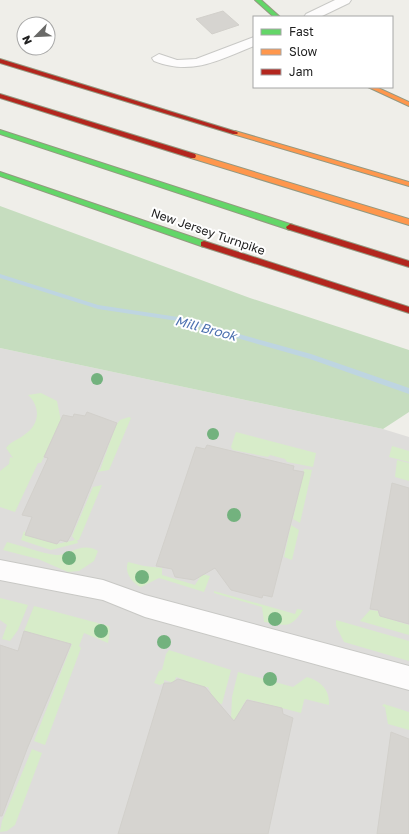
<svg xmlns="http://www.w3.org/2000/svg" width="409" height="834" font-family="'Golos Text',sans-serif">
	<rect width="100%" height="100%" fill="#efeee9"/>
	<path fill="#dedddb" d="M0,348L383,429L409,437V834H0Z"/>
	<g fill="#d7ecc9">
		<path d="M41,393L57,401L61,421L41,463H38L15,512L0,507V471L9,464L10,457L13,458L6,448C11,441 18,440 24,435C40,425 41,407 28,395Z"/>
		<path d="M129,417L131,418L109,470L97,472L100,470L116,425L120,420Z"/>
		<path d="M236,432L316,453L313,467L287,462L285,459L270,455L268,457L233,450L231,447Z"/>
		<path d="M392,446L409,451V462L389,457Z"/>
		<path d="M397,460L409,463V481L395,477Z"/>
		<path d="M304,469L312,470L300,523L293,519Z"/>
		<path d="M102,485L79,540H77L78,543L51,550L21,540L24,531L29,536L57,544L75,540L72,536L93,487Z"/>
		<path d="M291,525L299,530L292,560L284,557Z"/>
		<path d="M7,542C23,546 40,553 56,555C70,556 80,541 98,551L94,561L79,571L68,572L38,559L3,550Z"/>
		<path d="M128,562L144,566L162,568V575L195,585L202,574L210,576L204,592L159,578L141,587C132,583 124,572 128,562Z"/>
		<path d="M214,591L295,614L297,609L303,610C290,630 285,625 264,622L262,607L214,593Z"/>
		<path d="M0,598L28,605L18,630L10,641L2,639L7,625L0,620Z"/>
		<path d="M34,606L109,626L110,630L108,643L84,633L79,646L81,648L45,745L34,741L72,644L24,631Z"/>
		<path d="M370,610L378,611L379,616L409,625V635L360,621Z"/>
		<path d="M336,620L409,641V661L344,642L336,626Z"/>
		<path d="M169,650L231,670L222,704L209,701L211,693L208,687C196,687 187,680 176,677L174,683L164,680V683L160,685L154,683L159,671L162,670L166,654Z"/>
		<path d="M238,672L293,687L307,677C321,681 330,690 329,705L305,699L304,700L301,713L247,699C241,707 239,712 244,722L231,719L232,697Z"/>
		<path d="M384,704L409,712V730L388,724L385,707L382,706Z"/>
		<path d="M32,749L42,753L15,825L7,831L0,832L2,821Z"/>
	</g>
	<path fill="#c6ddbf" d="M0,206L250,298L409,350V412L383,429L0,348Z"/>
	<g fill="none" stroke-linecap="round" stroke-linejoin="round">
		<path fill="#bed5e1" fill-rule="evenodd" d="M0,274L98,305L178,317L311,354L409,388V394L310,359L178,321L98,309L0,278Z"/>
	</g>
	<g fill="#d6d4d0" stroke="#d2d0cb">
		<path d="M223,11L239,25L212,34L196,19Z"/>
		<path d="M87,412L117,423L71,535L67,542L60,540L57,544L25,535L32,517L22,515L48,458L44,457L63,415L73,417L74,414L85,416Z"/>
		<path d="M207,445L294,466L293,470L304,472L272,597L263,595L262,598L231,590L215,568L194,580L175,577L172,569L156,566L196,447L205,449Z"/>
		<path d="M392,483L409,488V624L380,616L378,610L370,609Z"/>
		<path d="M24,631L71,644L27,749L2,816H0V645L18,651Z"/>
		<path d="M178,679L205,687L234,721L247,700L282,708L283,714L293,718L268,834H118L164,683H171Z"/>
		<path d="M391,732L409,739V834H377Z"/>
	</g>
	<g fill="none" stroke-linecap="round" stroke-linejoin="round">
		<defs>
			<g id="street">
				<path d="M335,0H351L349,3L320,17H304L306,14Z"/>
				<path d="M254,37V46C219,60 192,76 154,61L152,58L159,54L177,60L196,59Z"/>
				<path d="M0,560L103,580L145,595L409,666V690L145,617L103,600L0,580Z"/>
			</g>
			<g id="fast">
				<path d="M255,0H261L280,17H274Z"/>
				<path d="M0,130L293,225L294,227L290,230L287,229L0,134Z"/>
				<path d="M0,172L207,242L208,244L204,247L201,246L0,176Z"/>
			</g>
			<g id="slow">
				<path d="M368,87H376L409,102V106Z"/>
				<path d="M235,131L409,182V186L233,134L232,133Z"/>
				<path d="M191,154H195L409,219V225L191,158Z"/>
			</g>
			<g id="jam">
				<path d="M0,59L237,132L238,133L237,134H233L0,63Z"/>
				<path d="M0,94L195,154L196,156L195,158H191L0,98Z"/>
				<path d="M290,224L409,261V267L287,229L286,227Z"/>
				<path d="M204,241L409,307V313L201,246V242Z"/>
			</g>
		</defs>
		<use href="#street" stroke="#c8c8c5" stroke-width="2"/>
		<use href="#fast" stroke="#949980" stroke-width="2"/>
		<use href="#slow" stroke="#949980" stroke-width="2"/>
		<use href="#jam" stroke="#949980" stroke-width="2"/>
		<use href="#street" fill="#fdfcfc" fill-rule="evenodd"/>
		<use href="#fast" fill="#63d668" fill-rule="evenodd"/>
		<use href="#slow" fill="#ff974d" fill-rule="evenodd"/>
		<use href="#jam" fill="#b3261e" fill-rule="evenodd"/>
	</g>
	<g fill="#73b27e">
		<circle cx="97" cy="379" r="6"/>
		<circle cx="213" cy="434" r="6"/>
		<circle cx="234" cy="515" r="7"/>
		<circle cx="69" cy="558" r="7"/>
		<circle cx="142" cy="577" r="7"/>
		<circle cx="275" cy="619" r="7"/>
		<circle cx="101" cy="631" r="7"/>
		<circle cx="164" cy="642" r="7"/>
		<circle cx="270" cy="679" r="7"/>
	</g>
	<g text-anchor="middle" stroke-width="4" stroke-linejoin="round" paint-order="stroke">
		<g font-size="12" fill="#212121" stroke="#fff">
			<text transform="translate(208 232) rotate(19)" y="4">New Jersey Turnpike</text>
		</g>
		<g font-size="13" font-style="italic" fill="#4d71b0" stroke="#fff">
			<text transform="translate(206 328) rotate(15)" y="5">Mill Brook</text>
		</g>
	</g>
	<rect x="253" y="16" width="140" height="72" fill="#ffffff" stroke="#a6a6a6"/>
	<rect x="261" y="29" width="20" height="6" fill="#63d668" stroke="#a6a6a6"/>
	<text x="289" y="36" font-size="12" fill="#212121">Fast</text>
	<rect x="261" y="49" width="20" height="6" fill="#ff974d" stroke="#a6a6a6"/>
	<text x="289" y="56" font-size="12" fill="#212121">Slow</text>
	<rect x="261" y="69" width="20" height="6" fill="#b3261e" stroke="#a6a6a6"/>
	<text x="289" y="76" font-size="12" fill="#212121">Jam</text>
	<g transform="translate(36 36) rotate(246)"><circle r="19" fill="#ffffff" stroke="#a6a6a6"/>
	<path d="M0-3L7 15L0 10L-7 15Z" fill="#696967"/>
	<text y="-6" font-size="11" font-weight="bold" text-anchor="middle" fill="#212121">N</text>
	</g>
</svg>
